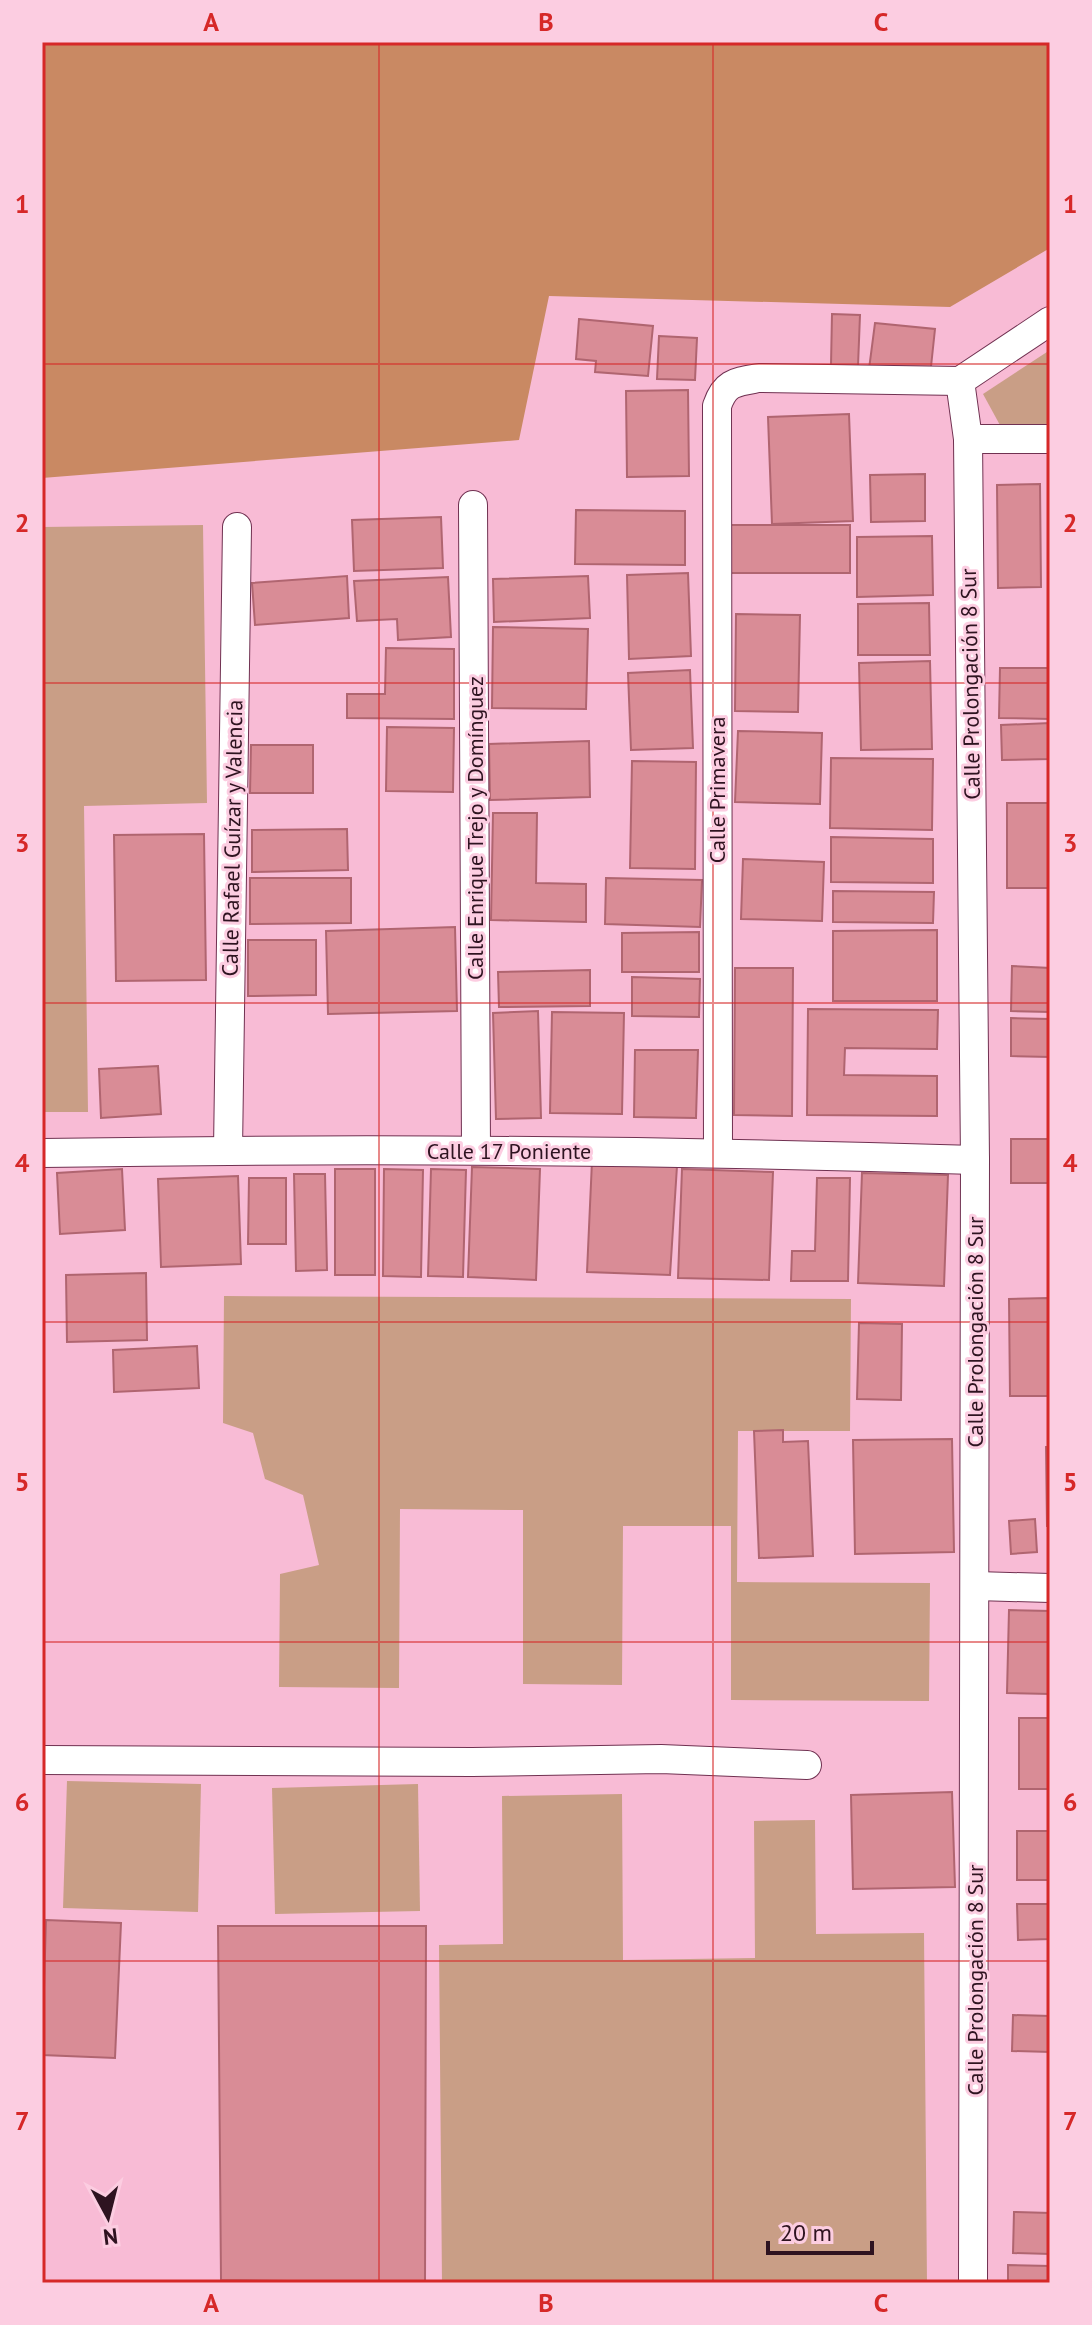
<svg xmlns="http://www.w3.org/2000/svg" width="1092" height="2325" font-family="'PT Sans',sans-serif">
	<rect width="100%" height="100%" fill="#f8bbd5"/>
	<g fill="#c99e86">
		<path d="M1050,350V426L1001,427L983,394Z"/>
		<path d="M203,525L207,803L84,806L88,1112H42V527Z"/>
		<path d="M224,1296L851,1299L850,1431H738L737,1582L930,1583L929,1701L731,1700V1526H623L622,1685L523,1684V1510L400,1509L399,1688L279,1687L280,1574L319,1565L303,1495L265,1479L253,1433L223,1423Z"/>
		<path d="M67,1781L201,1784L198,1912L63,1908Z"/>
		<path d="M418,1784L420,1911L275,1914L272,1788Z"/>
		<path d="M622,1794L623,1960L755,1958L754,1821L815,1820L816,1934L924,1933L927,2283H442L439,1945L503,1944L502,1796Z"/>
	</g>
	<path fill="#c98963" d="M42,42H1050V248L950,307L549,296L519,440L42,478Z"/>
	<g fill="#d98c96" stroke="#b06570" stroke-width="2">
		<path d="M832,314L860,315L858,366L831,365Z"/>
		<path d="M579,319L653,326L648,376L595,372L596,361L576,359Z"/>
		<path d="M875,323L935,329L930,376L869,369Z"/>
		<path d="M659,336L697,338L695,380L657,379Z"/>
		<path d="M688,390L689,476L627,477L626,391Z"/>
		<path d="M849,414L853,521L772,524L768,417Z"/>
		<path d="M925,474V521L871,522L870,475Z"/>
		<path d="M1040,484L1041,587L998,588L997,485Z"/>
		<path d="M576,510L685,511V565L575,564Z"/>
		<path d="M441,517L443,568L354,571L352,520Z"/>
		<rect x="728" y="525" width="122" height="48"/>
		<path d="M932,536L933,595L857,597V537Z"/>
		<path d="M688,573L691,656L629,659L627,575Z"/>
		<path d="M347,576L349,618L255,625L252,583Z"/>
		<path d="M588,576L590,618L494,622L493,579Z"/>
		<path d="M448,577L451,637L398,640L397,619L357,621L354,581Z"/>
		<path d="M929,603L930,655H858V604Z"/>
		<path d="M736,614L800,615L798,712L735,711Z"/>
		<path d="M493,627L588,629L586,709L492,708Z"/>
		<path d="M386,648L454,649V719L347,718V694H385Z"/>
		<path d="M930,661L932,749L861,750L859,663Z"/>
		<path d="M1000,668H1050V719L999,718Z"/>
		<path d="M690,670L693,748L631,750L628,673Z"/>
		<path d="M1050,723V759L1002,760L1001,725Z"/>
		<path d="M387,727L454,728L453,792L386,791Z"/>
		<path d="M738,731L822,733L820,804L735,802Z"/>
		<path d="M589,741L590,797L490,800L489,744Z"/>
		<path d="M251,745H313V793H250Z"/>
		<path d="M831,758L933,759L932,830L830,828Z"/>
		<path d="M632,761L696,762L695,869L630,868Z"/>
		<rect x="1007" y="803" width="43" height="85"/>
		<path d="M493,813H537L536,883L586,884V922L491,920Z"/>
		<path d="M347,829L348,870L252,872V830Z"/>
		<path d="M204,834L206,980L116,981L114,835Z"/>
		<path d="M831,837L933,839V883L831,882Z"/>
		<path d="M743,859L824,862L822,921L741,919Z"/>
		<path d="M250,878H351V923L250,924Z"/>
		<path d="M606,878L702,880L700,927L605,924Z"/>
		<path d="M833,891L934,892L933,923L833,922Z"/>
		<path d="M455,927L457,1011L328,1014L326,931Z"/>
		<path d="M937,930V1001H833V931Z"/>
		<path d="M699,932V972H622V933Z"/>
		<path d="M248,940H316V995L248,996Z"/>
		<path d="M1012,966L1050,968V1012L1011,1011Z"/>
		<path d="M735,968H793L792,1116L734,1115Z"/>
		<path d="M590,970V1006L499,1007L498,972Z"/>
		<path d="M632,977L700,979L699,1017L632,1016Z"/>
		<path d="M808,1009L938,1010L937,1049L845,1048L844,1075L937,1076V1116L807,1115Z"/>
		<path d="M538,1011L541,1118L496,1119L493,1013Z"/>
		<path d="M552,1012L624,1013L622,1114L550,1113Z"/>
		<path d="M1011,1018L1050,1019V1057L1011,1056Z"/>
		<path d="M635,1050H698L696,1118L634,1117Z"/>
		<path d="M158,1066L161,1114L101,1118L99,1069Z"/>
		<rect x="1011" y="1139" width="39" height="44"/>
		<path d="M592,1161L677,1166L670,1275L587,1272Z"/>
		<path d="M472,1167L540,1169L536,1280L468,1277Z"/>
		<path d="M122,1169L125,1230L60,1234L57,1173Z"/>
		<rect x="335" y="1169" width="40" height="106"/>
		<path d="M384,1169L423,1170L421,1277L383,1276Z"/>
		<path d="M431,1169L466,1170L463,1277L428,1276Z"/>
		<path d="M682,1169L773,1172L769,1280L678,1278Z"/>
		<path d="M862,1173L948,1175L944,1286L858,1283Z"/>
		<path d="M294,1174H325L327,1270L296,1271Z"/>
		<path d="M238,1176L241,1264L161,1267L158,1179Z"/>
		<path d="M249,1178H286V1244H248Z"/>
		<path d="M817,1178H850L848,1281H791L792,1251H815Z"/>
		<path d="M146,1273L147,1340L67,1342L66,1275Z"/>
		<path d="M1048,1298L1050,1396H1010L1009,1299Z"/>
		<path d="M859,1323L902,1324L901,1400L857,1399Z"/>
		<path d="M197,1346L199,1388L114,1392L113,1350Z"/>
		<path d="M783,1430V1442L808,1441L813,1556L759,1558L754,1431Z"/>
		<path d="M952,1439L954,1552L855,1554L853,1440Z"/>
		<path d="M1046,1447H1050V1526H1047Z"/>
		<path d="M1035,1519L1037,1552L1011,1554L1009,1521Z"/>
		<path d="M1009,1610L1050,1611V1694L1007,1693Z"/>
		<rect x="1019" y="1718" width="31" height="71"/>
		<path d="M952,1792L955,1887L853,1889L851,1795Z"/>
		<rect x="1017" y="1831" width="33" height="49"/>
		<path d="M1017,1904H1050V1939L1018,1940Z"/>
		<path d="M46,1920L121,1923L115,2058L42,2055Z"/>
		<path d="M218,1926H426L425,2283L221,2280Z"/>
		<path d="M1013,2015L1050,2016V2052L1012,2051Z"/>
		<path d="M1014,2212L1050,2213V2254L1013,2253Z"/>
		<path d="M1008,2265L1050,2266V2283H1008Z"/>
	</g>
	<g fill="none" stroke-linecap="round" stroke-linejoin="round">
		<defs>
			<g id="street">
				<path d="M960,381L968,439L975,1160L973,2283"/>
				<path d="M960,381L1050,321"/>
				<path d="M968,439H1050"/>
				<path d="M473,505L476,1150"/>
				<path d="M228,1150L237,527"/>
				<path d="M718,1152L717,406C725,382 736,382 759,378L960,381"/>
				<path d="M42,1153C353,1148 664,1150 975,1160"/>
				<path d="M976,1586L1050,1588"/>
				<path d="M42,1760L472,1762L661,1759L807,1765"/>
			</g>
		</defs>
		<use href="#street" stroke="#703151" stroke-width="30"/>
		<use href="#street" stroke="#fff" stroke-width="28"/>
	</g>
	<path fill="none" stroke="#d62828" stroke-width="2" stroke-opacity="0.55" d="M379,42V2283M713,42V2283M42,364H1050M42,683H1050M42,1003H1050M42,1322H1050M42,1642H1050M42,1961H1050"/>
	<g text-anchor="middle" stroke-width="6" stroke-linejoin="round" paint-order="stroke">
		<g font-size="22" fill="#2e1320" stroke="#fccde1">
			<text transform="translate(970 684) rotate(-91)" y="8">Calle Prolongación 8 Sur</text>
			<text transform="translate(717 790) rotate(-90)" y="8">Calle Primavera</text>
			<text transform="translate(475 828) rotate(-90)" y="8">Calle Enrique Trejo y Domínguez</text>
			<text transform="translate(232 838) rotate(-89)" y="8">Calle Rafael Guízar y Valencia</text>
			<text x="509" y="1159">Calle 17 Poniente</text>
			<text transform="translate(975 1332) rotate(-90)" y="8">Calle Prolongación 8 Sur</text>
			<text transform="translate(975 1980) rotate(-90)" y="8">Calle Prolongación 8 Sur</text>
		</g>
	</g>
	<rect width="1092" height="2325" fill="none" stroke="#fccde1" stroke-width="88"/>
	<g transform="translate(108 2217) rotate(173)" stroke="#fccde1" stroke-width="6" paint-order="stroke">
	<path d="M0-6L14 30L0 20L-14 30Z" fill="#2e1320"/>
	<text y="-12" font-size="22" font-weight="bold" text-anchor="middle" fill="#2e1320">N</text>
	</g>
	<path d="M768 2241v12h104v-12" fill="none" stroke="#2e1320" stroke-width="4"/>
	<text x="780" y="2241" font-size="24" fill="#2e1320" stroke="#fccde1" stroke-width="6" paint-order="stroke">20 m</text>
	<rect x="44" y="44" width="1004" height="2237" fill="none" stroke="#d62828" stroke-width="3"/>
	<g font-size="26" text-anchor="middle" font-weight="bold" fill="#d62828">
		<text x="211" y="31">A</text>
		<text x="546" y="31">B</text>
		<text x="881" y="31">C</text>
		<text x="22" y="213">1</text>
		<text x="1070" y="213">1</text>
		<text x="22" y="532">2</text>
		<text x="1070" y="532">2</text>
		<text x="22" y="852">3</text>
		<text x="1070" y="852">3</text>
		<text x="22" y="1172">4</text>
		<text x="1070" y="1172">4</text>
		<text x="22" y="1491">5</text>
		<text x="1070" y="1491">5</text>
		<text x="22" y="1811">6</text>
		<text x="1070" y="1811">6</text>
		<text x="22" y="2130">7</text>
		<text x="1070" y="2130">7</text>
		<text x="211" y="2312">A</text>
		<text x="546" y="2312">B</text>
		<text x="881" y="2312">C</text>
	</g>
</svg>
